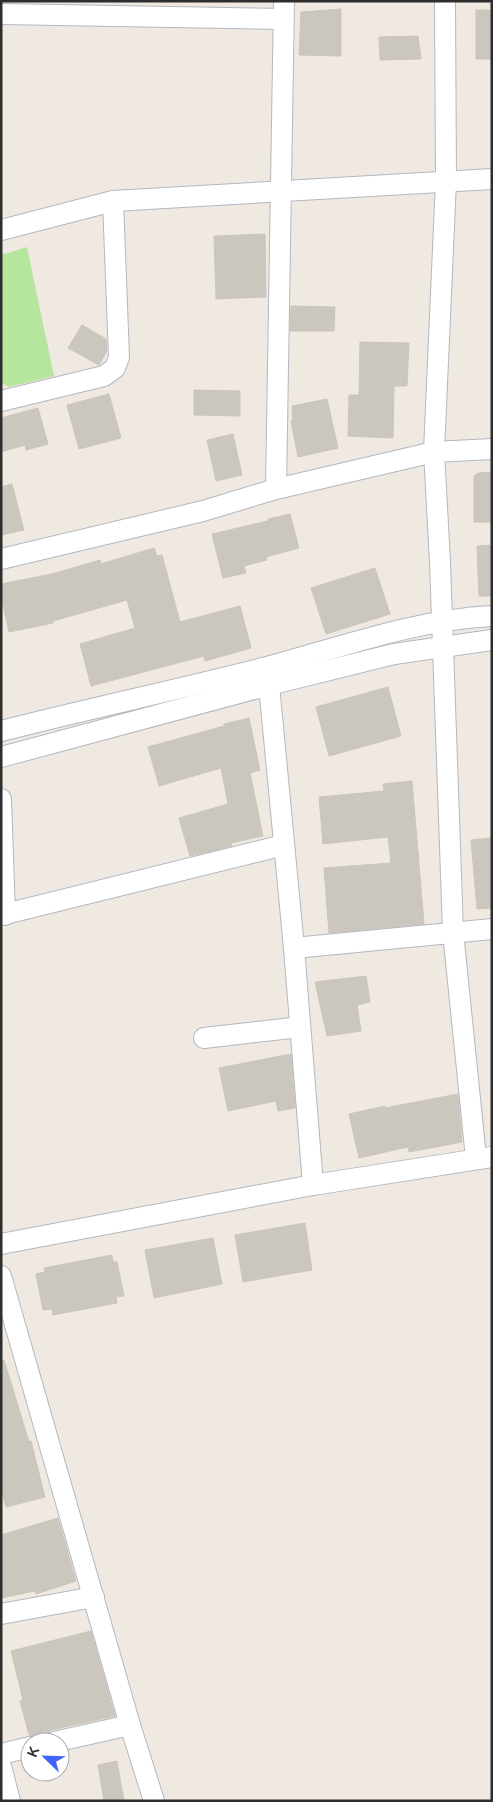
<svg xmlns="http://www.w3.org/2000/svg" width="493" height="1802" font-family="'Varela Round',sans-serif">
	<rect width="100%" height="100%" fill="#efe9e1"/>
	<path fill="#b6e59e" d="M27,247L54,376L9,387L1,383V255Z"/>
	<g fill="#cbc7bf" stroke="#cbc5ba">
		<path d="M341,9V56L299,55L301,12Z"/>
		<rect x="476" y="10" width="16" height="49"/>
		<path d="M418,36L421,59L380,60L379,37Z"/>
		<path d="M265,234L266,297L216,299L214,236Z"/>
		<path d="M291,306L335,307L334,331H290Z"/>
		<path d="M82,325L106,339L107,351L99,365L68,348Z"/>
		<path d="M360,342L409,343L407,386H394L393,438L348,436L349,395H359Z"/>
		<path d="M194,390L240,391V416L194,415Z"/>
		<path d="M109,394L121,438L79,449L67,405Z"/>
		<path d="M327,399L338,448L298,457L291,421H293L292,406Z"/>
		<path d="M38,408L48,444L26,450L25,445L1,452V418Z"/>
		<path d="M233,434L242,475L216,481L207,440Z"/>
		<path d="M492,472V522H474V476L479,473Z"/>
		<path d="M12,484L24,530L1,535V487Z"/>
		<path d="M290,514L299,548L266,557L267,560L244,566L246,573L223,578L212,534L268,521V519Z"/>
		<path d="M492,545V596H479L477,546Z"/>
		<path d="M154,548L157,556L162,555L180,622L240,606L251,648L205,661L204,656L91,686L80,644L135,628L127,600L53,621V623L9,632L1,595V584L52,574L100,560L101,564Z"/>
		<path d="M375,568L390,614L326,634L311,588Z"/>
		<path d="M388,687L401,736L329,756L316,707Z"/>
		<path d="M249,718L260,770L250,773L263,836L231,843L232,846L190,856L179,818L228,804L221,768L159,786L148,747L224,726V724Z"/>
		<path d="M412,781L424,924L329,933L324,868L391,863L388,837L323,844L319,797L384,791L383,784Z"/>
		<path d="M492,838V908L477,909L471,840Z"/>
		<path d="M366,976L370,1002L357,1005L361,1031L327,1036L315,982Z"/>
		<path d="M291,1054L295,1108L278,1111L276,1101L228,1111L219,1068Z"/>
		<path d="M458,1094L462,1142L409,1152L408,1147L359,1158L349,1114L385,1106V1108Z"/>
		<path d="M305,1223L312,1270L243,1282L235,1235Z"/>
		<path d="M213,1238L222,1284L154,1298L145,1250Z"/>
		<path d="M112,1255L113,1262H117L124,1296L116,1297L117,1303L53,1315L52,1309L43,1310L36,1274L45,1272L44,1268Z"/>
		<path d="M4,1360L29,1442L31,1441L45,1497L6,1507L1,1488V1361Z"/>
		<path d="M58,1518L76,1581L36,1594L35,1591L1,1598V1535Z"/>
		<path d="M91,1631L115,1716L51,1730L45,1735L36,1737L29,1735L20,1701L23,1700L11,1651Z"/>
		<path d="M117,1761L124,1801H104L98,1765Z"/>
	</g>
	<g fill="none" stroke-linecap="round" stroke-linejoin="round">
		<defs>
			<g id="minor">
				<path d="M445,1L446,181L434,452L440,562L453,932L476,1158"/>
				<path d="M1,14L283,19"/>
				<path d="M1,230L113,201L492,179"/>
				<path d="M1,401L104,376L115,368L119,357L113,201"/>
				<path d="M276,489L284,1"/>
				<path d="M1,559L203,511L276,489L434,452L492,449"/>
				<path d="M269,685L294,948L313,1185"/>
				<path d="M1,731C88,709 176,690 263,668C339,648 413,620 492,616"/>
				<path d="M1,757L269,685L394,654L492,640"/>
				<path d="M1,799L5,915"/>
				<path d="M1,915L284,845"/>
				<path d="M294,948L492,929"/>
				<path d="M204,1038L300,1027"/>
				<path d="M1,1244L313,1185L492,1157"/>
				<path d="M1,1276L130,1725L154,1801"/>
				<path d="M1,1614L94,1597"/>
				<path d="M54,1742L130,1725"/>
				<path d="M1,1754L30,1747"/>
				<path d="M1,1766L10,1801"/>
			</g>
		</defs>
		<use href="#minor" stroke="#b4b7c1" stroke-width="22"/>
		<use href="#minor" stroke="#fff" stroke-width="20"/>
	</g>
	<rect width="493" height="1802" fill="none" stroke="#2e2e2e" stroke-width="5"/>
	<g transform="translate(45 1757) rotate(293)"><circle r="24" fill="#ffffff" stroke="#ababab"/>
	<path d="M0-4L9 19L0 12L-9 19Z" fill="#4264fb"/>
	<text y="-8" font-size="14" font-weight="bold" text-anchor="middle" fill="#2e2e2e">K</text>
	</g>
</svg>
